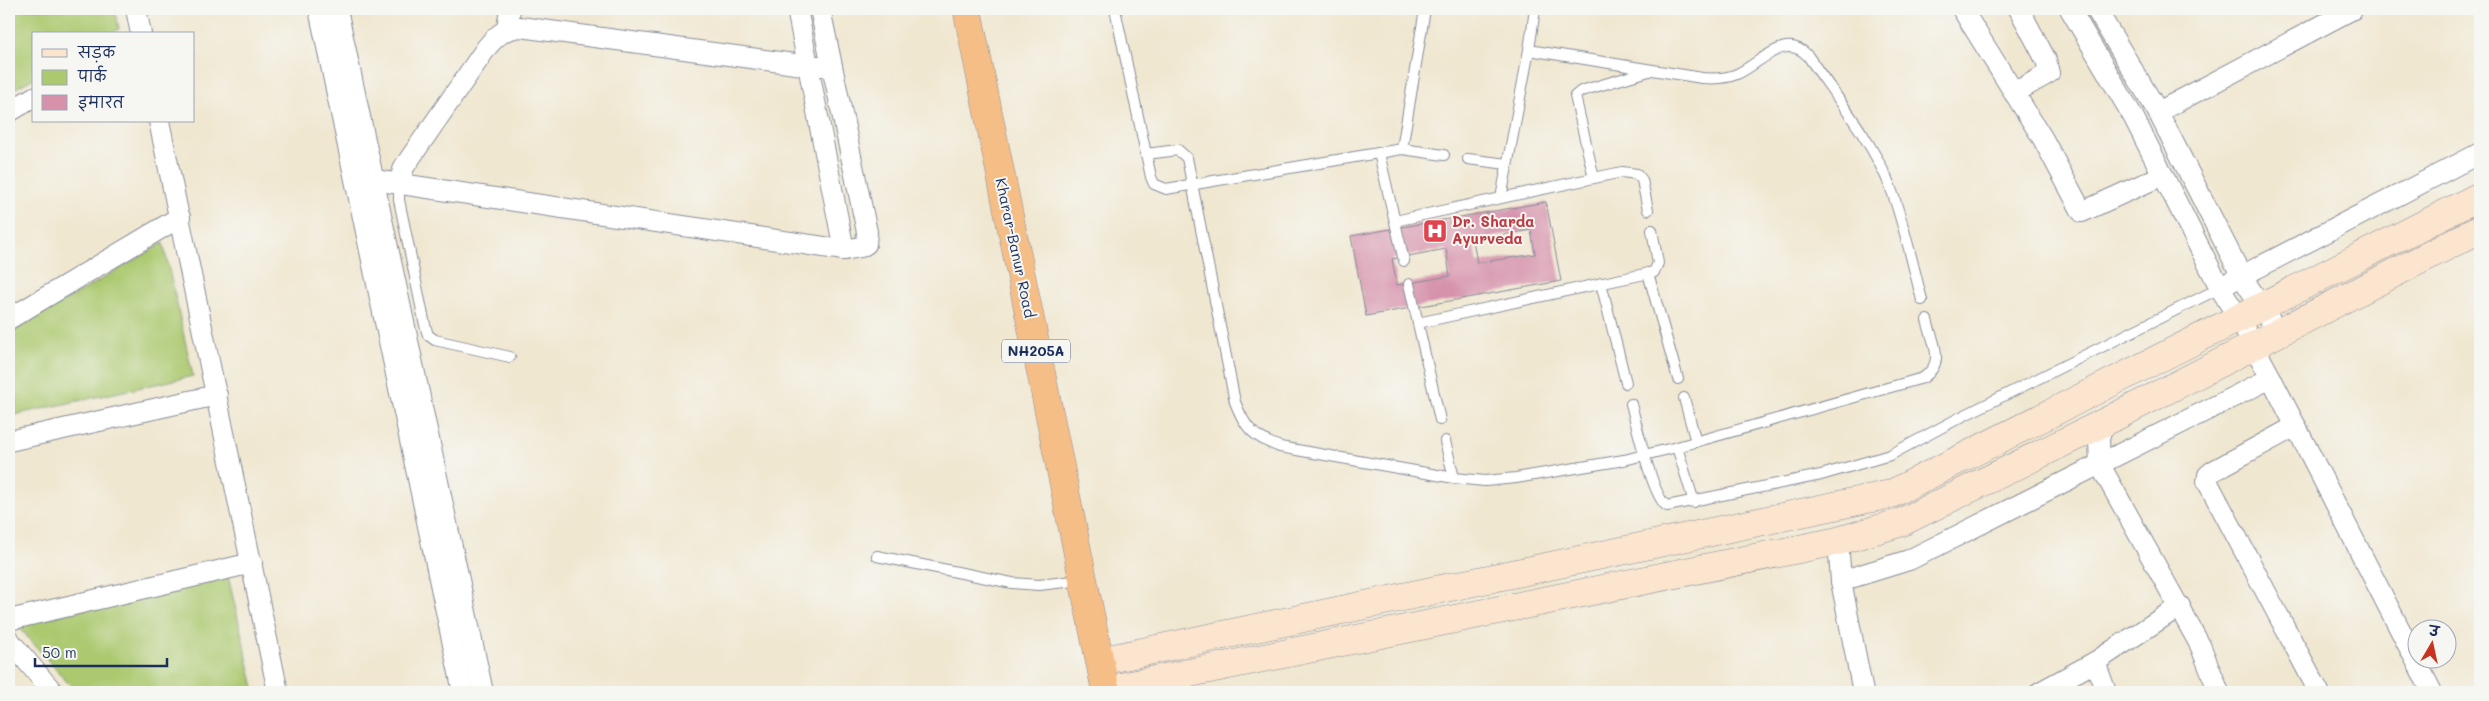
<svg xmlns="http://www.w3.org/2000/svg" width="2489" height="701" font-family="Mali,'Playpen Sans Deva',sans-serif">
	<rect width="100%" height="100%" fill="#f6f6f2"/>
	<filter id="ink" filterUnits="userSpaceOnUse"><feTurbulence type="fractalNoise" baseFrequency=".02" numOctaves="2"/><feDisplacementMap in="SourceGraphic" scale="10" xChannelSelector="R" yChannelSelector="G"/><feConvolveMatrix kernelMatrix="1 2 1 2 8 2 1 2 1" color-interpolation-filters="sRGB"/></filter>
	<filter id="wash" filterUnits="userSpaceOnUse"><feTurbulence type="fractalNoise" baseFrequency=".0096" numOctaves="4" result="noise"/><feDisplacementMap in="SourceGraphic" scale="20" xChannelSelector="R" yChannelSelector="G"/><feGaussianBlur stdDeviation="1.12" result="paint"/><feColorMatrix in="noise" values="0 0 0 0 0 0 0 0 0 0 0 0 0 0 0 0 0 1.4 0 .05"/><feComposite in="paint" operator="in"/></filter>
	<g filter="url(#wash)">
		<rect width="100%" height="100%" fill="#f0e7d0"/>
		<g fill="#acc970" stroke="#647c67">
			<path d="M19,9H115L119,29L110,34H34V78L9,92V14Z"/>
			<path d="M163,243L193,376L9,416V334Z"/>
			<path d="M228,576L255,692H76L17,625Z"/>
		</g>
		<g id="blocks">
			<path fill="#d692ab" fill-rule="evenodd" d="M1546,202L1561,281L1366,316L1351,236ZM1531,230L1535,254L1477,263L1473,240ZM1446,249L1450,276L1397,285L1392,259Z"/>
		</g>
	</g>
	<g filter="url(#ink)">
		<use href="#blocks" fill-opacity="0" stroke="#868b97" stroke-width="1"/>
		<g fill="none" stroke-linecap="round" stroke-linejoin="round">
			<defs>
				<g id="lane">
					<path d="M1115,9L1151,177L1154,184L1166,189L1402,149L1425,9"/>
					<path d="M1535,9L1529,50L1702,78C1714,79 1725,79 1737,74C1760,64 1785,31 1808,56C1836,97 1871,139 1890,186C1904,223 1912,262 1922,300"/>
					<path d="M1402,149L1444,155"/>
					<path d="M1379,153L1404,261"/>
					<path d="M1146,154L1178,150L1187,158L1235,402C1245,428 1253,437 1280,447L1454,478L1485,481L1516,478L1624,460L1677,447L1923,378C1946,362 1933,344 1927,320"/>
					<path d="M1468,159L1507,164"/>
					<path d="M1594,178L1575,96L1581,91L1649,71"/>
					<path d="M399,183V200L425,325L428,335L435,340L510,357"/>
					<path d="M1501,198L1529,50"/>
					<path d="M1395,221L1622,172L1637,174L1642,180L1648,210"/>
					<path d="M1648,273L1678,379"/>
					<path d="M1601,283L1626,383"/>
					<path d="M1409,284L1440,420"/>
					<path d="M1418,323L1654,272L1658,263L1652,230"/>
					<path d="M1684,398L1696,442"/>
					<path d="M1631,404C1636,422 1653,499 1667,506L1821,475L1890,455L1961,417L2220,288"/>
					<path d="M1445,441L1454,478"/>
					<path d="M1677,447L1694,502"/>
					<path d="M877,556L1012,583L1039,585L1082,580"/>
				</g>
				<g id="street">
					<path d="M136,9L141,34"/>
					<path d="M319,9L463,692"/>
					<path d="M337,9L483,692"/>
					<path d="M797,9L844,250"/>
					<path d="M1962,9L2043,139L2082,212L2163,175"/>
					<path d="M2096,9L2158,112L2241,275L2278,333"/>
					<path d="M507,28L510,9"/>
					<path d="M2014,93L2049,73L2046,60L2019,9"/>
					<path d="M9,112L34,97"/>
					<path d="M2158,112L2353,9"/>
					<path d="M159,121L278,692"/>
					<path d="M374,180L844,250L861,247L866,244L867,232L820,9"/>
					<path d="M399,183L404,167L487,47C497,35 504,29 520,27L810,66H832"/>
					<path d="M2230,282L2480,153"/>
					<path d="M9,319L180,217"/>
					<path d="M2271,378L2432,692"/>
					<path d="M2103,423L2099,439L2100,465L2200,645L2219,692"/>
					<path d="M2296,426L2213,471L2208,475L2207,481L2319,692"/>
					<path d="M9,441L217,395"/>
					<path d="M1838,541L1841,581L1863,692"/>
					<path d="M1841,581L1909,560L2271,378L2239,319L2220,288L2134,118L2070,9"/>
					<path d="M9,620L252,563"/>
					<path d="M9,640L53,692"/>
					<path d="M2095,662L2106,692"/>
					<path d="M2040,692L2095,662L2180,606"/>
				</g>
				<g id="secondary">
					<path d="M1100,661L1891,494L2480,196"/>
					<path d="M1106,690L1838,541L1902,522L2103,423L2480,229"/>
				</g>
				<path id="highway" d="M967,9L1106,692"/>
			</defs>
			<use href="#lane" stroke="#868b97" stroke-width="12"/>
			<use href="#street" stroke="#868b97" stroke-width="22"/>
			<use href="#secondary" stroke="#868b97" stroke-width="29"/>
			<use href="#highway" stroke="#868b97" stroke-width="29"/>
			<use href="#lane" stroke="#fff" stroke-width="10"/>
			<use href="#street" stroke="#fff" stroke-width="20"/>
			<use href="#secondary" stroke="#fbe5cf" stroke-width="28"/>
			<use href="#highway" stroke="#f6be87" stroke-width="28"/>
		</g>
	</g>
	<defs>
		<symbol id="hospital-square" viewBox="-11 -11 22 22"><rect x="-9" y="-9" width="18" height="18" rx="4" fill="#e0444e" stroke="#f6f6f2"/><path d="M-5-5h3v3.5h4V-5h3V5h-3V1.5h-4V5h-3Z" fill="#fff"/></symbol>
	</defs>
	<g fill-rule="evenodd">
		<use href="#hospital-square" x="1421" y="217" width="28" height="28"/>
	</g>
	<g text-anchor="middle" stroke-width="4" stroke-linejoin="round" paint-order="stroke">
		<rect fill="#f6f6f2" stroke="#5d6b8a" stroke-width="1" x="1002" y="339.5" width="68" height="23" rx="4"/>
		<g font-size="14" font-weight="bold" fill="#1b2f5e">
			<text x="1036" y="356">NH205A</text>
		</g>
		<g font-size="15" font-weight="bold" fill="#be3a42" stroke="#f6f6f2" text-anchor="start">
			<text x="1452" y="227">Dr. Sharda<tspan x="1452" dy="17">Ayurveda</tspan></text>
		</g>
		<g font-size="15" fill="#1b2f5e" stroke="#f6f6f2">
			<text transform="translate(1015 248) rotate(78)" y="5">Kharar-Banur Road</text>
		</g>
	</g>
	<rect width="2489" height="701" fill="none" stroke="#f6f6f2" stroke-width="30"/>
	<rect x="32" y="32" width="162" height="90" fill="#f6f6f2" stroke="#9ea6b7"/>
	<rect x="42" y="49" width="25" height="8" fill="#fbe5cf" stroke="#9ea6b7"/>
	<text x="78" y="58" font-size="15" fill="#1b2f5e">सड़क</text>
	<rect x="42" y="70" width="25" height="15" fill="#acc970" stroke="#9ea6b7"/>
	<text x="78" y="82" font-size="15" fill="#1b2f5e">पार्क</text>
	<rect x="42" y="95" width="25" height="15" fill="#d692ab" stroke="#9ea6b7"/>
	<text x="78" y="108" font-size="15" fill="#1b2f5e">इमारत</text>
	<g transform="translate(2432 644) rotate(9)"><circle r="24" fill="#f6f6f2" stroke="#9ea6b7"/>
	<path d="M0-4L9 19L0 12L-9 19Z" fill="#c8321e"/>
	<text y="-8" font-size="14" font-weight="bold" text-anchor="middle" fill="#1b2f5e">उ</text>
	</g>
	<path d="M35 658v8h132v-8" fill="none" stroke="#1b2f5e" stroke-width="2.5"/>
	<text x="42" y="658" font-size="15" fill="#1b2f5e" stroke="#f6f6f2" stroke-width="4" paint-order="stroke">50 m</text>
</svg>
